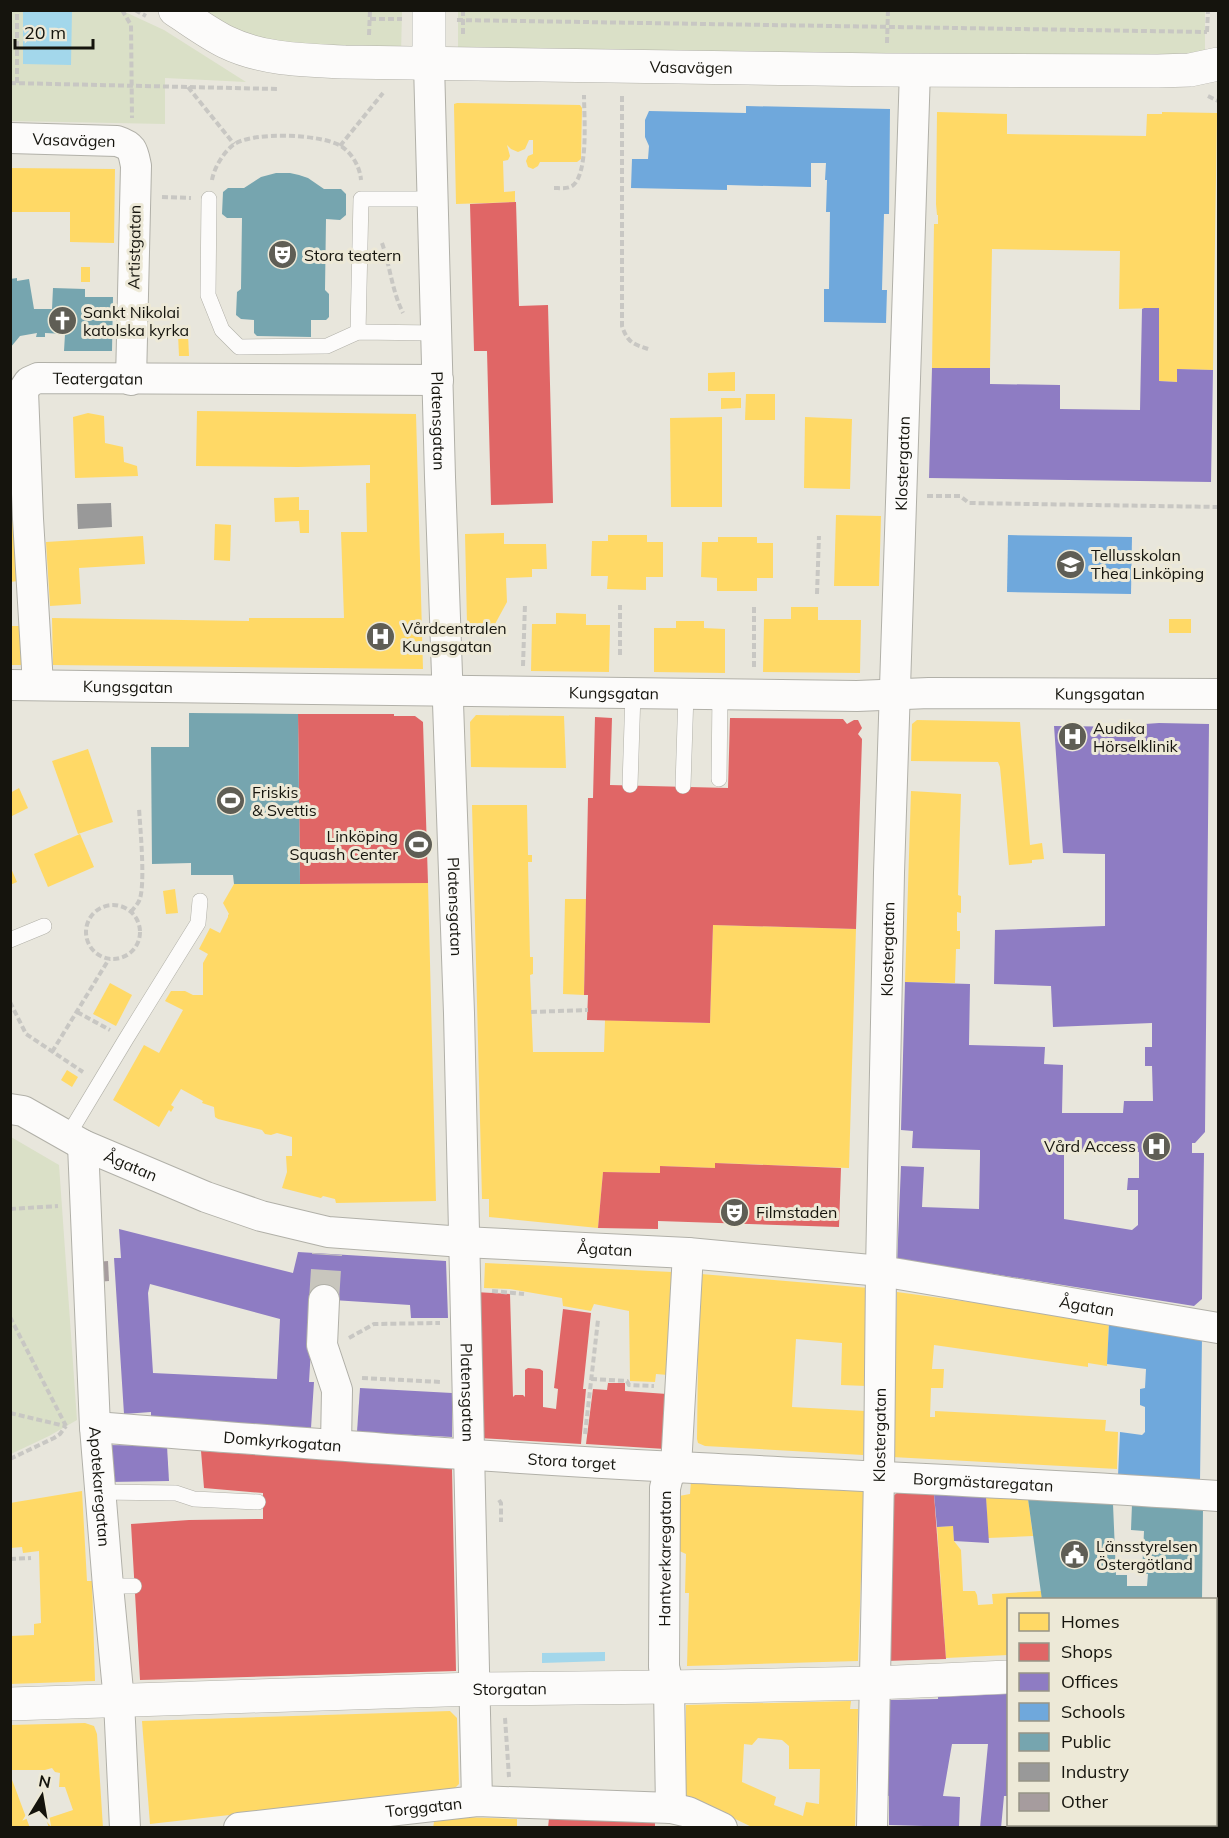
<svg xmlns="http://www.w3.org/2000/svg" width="1229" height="1838" font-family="Mulish,sans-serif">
	<rect width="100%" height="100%" fill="#e8e6dc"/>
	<g fill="#dae0c7">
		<path d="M11,11H123L164,30L246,82L165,78V124L11,121Z"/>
		<path d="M190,11H402L401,55L286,51Z"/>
		<path d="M458,11H1205V62L458,55Z"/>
		<path d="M11,1137L59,1165L77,1420L49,1436L11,1454Z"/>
	</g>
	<g fill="#a3d7eb">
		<path d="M23,11H72L71,65L23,64Z"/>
		<path d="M605,1652V1661L542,1663V1653Z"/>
	</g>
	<g fill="#ffd966" fill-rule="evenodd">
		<path d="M457,103L580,105L582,108L581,159L577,162H540L538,166L533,169L528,167L526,161L528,156L533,154V140H529L525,149L518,152L511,149L507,145L510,156L508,160L503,161L504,192L515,191V202L456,204L454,107V104Z"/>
		<path d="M937,112L1007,114V134L1146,136L1147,114H1162V112L1217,113L1213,370L1177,369V382L1159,381V308L1119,309L1120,251L992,249L990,368H932L934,224H938V215H937L936,204Z"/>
		<path d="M10,168L115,169L114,243L70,242V212H10Z"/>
		<rect x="81" y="267" width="9" height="15"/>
		<path d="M178,334H188L189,356H179Z"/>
		<path d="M735,372V391H708V373Z"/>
		<path d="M746,394H775V420H745Z"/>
		<path d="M721,398H741V408L721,409Z"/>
		<path d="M197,411L416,414L423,669L53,665L52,618L249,621V618H344L341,532H367L366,483H370V465L298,467L196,466Z"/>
		<path d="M88,413L104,416L105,443L123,447L124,462L137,466L138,476L75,478L73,417Z"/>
		<path d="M722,417V507H671L670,418Z"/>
		<path d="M805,417L852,419L850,489L804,488Z"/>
		<path d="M10,490H12L18,581L10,582Z"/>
		<path d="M299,497V510H309V533H300L299,521L275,522L274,498Z"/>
		<path d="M836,515L881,516L879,586H834Z"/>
		<path d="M215,524L231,525L230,561L214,560Z"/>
		<path d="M504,533V544H546L547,569H532V577L506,578L507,602L495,624H467L465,534Z"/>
		<path d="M608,535H647V542H663V577H646V590L607,589L608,576H591L592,541H608Z"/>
		<path d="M143,536L145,564L79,568L81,604L50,606L46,542Z"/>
		<path d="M718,537H757V543H773V578H757V591H717V578L701,577L702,542H718Z"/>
		<path d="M791,607H818V620H861L860,673L763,672L764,619H791Z"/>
		<path d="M556,613L586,614V625H610L609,672L531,671L532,624H556Z"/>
		<rect x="1169" y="619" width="22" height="14"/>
		<path d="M676,621H704V628L725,629V673L654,672V628H676Z"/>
		<path d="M10,626H20L23,665H10Z"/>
		<path d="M476,715L564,716L566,768L471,767L470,722Z"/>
		<path d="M917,720L1020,722L1030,845L1042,843L1044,859L1032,860V863L1009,865L1000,767L998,762L911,761L912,724Z"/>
		<path d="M88,749L113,822L78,834L52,761Z"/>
		<path d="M19,788L28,808L10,817V793Z"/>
		<path d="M911,791L961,794L958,895L961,896V913L957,912V931H960V949H956L955,983L905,982Z"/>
		<path d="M472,805H527L528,855H532V862H528L530,957H533V974L530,975L533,1052H604L605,1020L710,1023L713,925L856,929L849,1168L715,1163V1168L660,1166V1173L603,1172L598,1228L489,1217V1199H482Z"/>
		<path d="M80,834L94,867L48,887L34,854Z"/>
		<path d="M10,866L17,882L10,885Z"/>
		<path d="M428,883L436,1201L336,1203L335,1199L323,1196L321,1198L282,1188L287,1172L286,1156H292V1137L277,1133L271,1135L265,1134L262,1130L218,1119L215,1117L214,1107L202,1103L203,1101L181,1089L171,1105L174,1107L171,1112L169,1110L159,1127L113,1100L144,1045L159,1053L183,1010L165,1001L171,991H185L193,995H203V963L208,954L199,949L210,928L220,933L228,917V915L229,914L223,903L234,884Z"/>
		<path d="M175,889L178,913L166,914L163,891Z"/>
		<path d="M565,899H586L584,995L563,994Z"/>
		<path d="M110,983L132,995L116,1026L93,1014Z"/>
		<path d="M67,1070L78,1077L72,1087L61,1080Z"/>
		<path d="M485,1263L672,1272L668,1375L656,1374L655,1382L630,1381L629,1311L594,1304L591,1311L563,1306L562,1298L510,1289L484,1288Z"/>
		<path d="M701,1274L869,1288L866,1386L841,1385L842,1343L796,1339L792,1407L865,1411L863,1455L705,1446L698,1443L697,1439L699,1275Z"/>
		<path d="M897,1292L1109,1321L1107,1366L1088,1363V1367L934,1345L932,1369H944L943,1388H931L930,1417H935V1411L1106,1420L1105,1431L1118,1432L1117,1469L892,1457Z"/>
		<path d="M691,1481L864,1491L858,1661L687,1666L689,1593H685L686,1554L675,1549L679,1496L690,1494Z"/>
		<path d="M82,1491L87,1581H92L95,1681L10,1684V1636L34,1635V1624L41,1623L39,1551L23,1553L22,1547L10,1548V1503Z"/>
		<path d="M986,1497L1028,1499L1033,1536L988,1538Z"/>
		<path d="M953,1526L954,1541L961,1550L963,1591H975L977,1595L978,1605L993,1604L992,1594L1041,1591L1042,1600H1008V1655L946,1658L937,1527Z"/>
		<path d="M851,1701L850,1709H858L855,1828H754L685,1795L686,1705ZM758,1738L782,1740L789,1746V1769H820L819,1804L806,1802L803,1816L774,1805L776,1797L742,1782L744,1744L752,1745Z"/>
		<path d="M450,1711L457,1718L459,1784L453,1790L150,1824L142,1721Z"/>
		<path d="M85,1723L94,1726L97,1734L103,1828H49L46,1819L73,1810L65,1787H59L60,1773L55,1772L52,1768L45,1770H10V1725Z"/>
		<path d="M11,1777L14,1785L30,1828H10Z"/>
		<path d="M435,1816L517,1819V1828H433Z"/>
	</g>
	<g fill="#e06666">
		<path d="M516,202L519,306L548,305L553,503L491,505L487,351H474L470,204Z"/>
		<path d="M298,714H394V716H415L423,722L428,883L300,884Z"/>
		<path d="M595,717L612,718L610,785L728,788L730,718L843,719L847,724L854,720H858L862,728L858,734L862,739L856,929L713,925L710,1023L587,1020L588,995H584L588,798H593Z"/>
		<path d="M715,1163L841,1168L839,1227L658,1221V1229L598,1228L603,1172L660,1173V1166L715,1168Z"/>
		<path d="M475,1292L510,1294L513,1397L515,1395H523L525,1397V1370L528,1368L540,1369L543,1371V1407L556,1409L558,1389L554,1388L563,1309L591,1313L583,1389H586L581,1444L479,1438Z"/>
		<path d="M608,1383H625V1391L667,1394L665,1449L586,1444L593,1389L607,1390Z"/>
		<path d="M201,1451L452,1468L456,1671L140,1680L131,1524L189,1520L263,1519V1493L204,1488Z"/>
		<path d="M898,1492L934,1494L946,1659L886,1661L891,1498Z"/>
		<path d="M549,1818L655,1823V1828H548Z"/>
	</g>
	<g fill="#8e7cc3" fill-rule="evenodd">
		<path d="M1144,308H1159V381L1177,382V369L1213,370L1211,482L929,478L932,368H990V384L1060,385V409L1140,410L1142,309Z"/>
		<path d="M1159,723L1209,724L1205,1132L1195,1143H1192V1153H1204L1202,1299L1194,1306L981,1272L897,1264L901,1166L924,1167L922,1207L979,1209L980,1156V1150L912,1148L913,1131L901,1130L905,982L970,984L969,1045L1045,1047L1044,1064L1063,1065L1062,1113H1123L1124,1101H1153L1152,1066H1145V1047H1152V1023L1053,1027L1051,986L994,984L995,930L1105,926V854L1063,853L1054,726L1145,727V724ZM1064,1152H1139V1178H1128L1127,1190H1138V1225L1132,1230L1064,1219Z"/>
		<path d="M119,1229L293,1273L298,1252L446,1261L448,1318H411L410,1305L333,1300L311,1349L309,1382H314L311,1428L151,1420V1412L124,1414L114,1258H121ZM150,1284L280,1319L277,1379L153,1373L148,1293Z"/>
		<path d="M360,1388L452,1393V1437L357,1432Z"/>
		<path d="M106,1445L167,1446L169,1481L109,1482Z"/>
		<path d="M934,1494L986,1497L989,1543L954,1541L953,1526L937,1527Z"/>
		<path d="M1007,1694V1701H1008V1796H1004L1001,1828H980L988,1744H952L943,1796L960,1797L959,1827L889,1825V1796L884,1795L887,1700L938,1699V1697Z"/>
		<rect x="1085" y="1824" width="110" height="4"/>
	</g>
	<g fill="#6fa8dc">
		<path d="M746,106L890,109L889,214H884L882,290H887L886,323L824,322V289H829L830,212H826L827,180H825L826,163H811V187L727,185V190L631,188L632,159H648L649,146L645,137V120L649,111L746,113Z"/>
		<path d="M1008,535L1132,537L1131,594L1007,592Z"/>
		<path d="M1109,1323L1202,1337L1200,1481L1118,1476L1120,1432L1142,1435L1145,1432V1407L1140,1405V1389L1145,1388L1146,1369L1107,1364Z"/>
	</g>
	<g fill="#76a5af">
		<path d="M276,173H290L299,175L308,178L324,189H341L346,194V215L340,220L326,219L325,290L329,294V317L326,320H311V337L257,336L254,333V320L241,319L236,315L237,292L241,289L242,218H227L222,214L223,192L228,188H244L261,177Z"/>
		<path d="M17,278V281L29,279L34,309H52L53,288L85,289V297H113L112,351H64L65,334L45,333V337H36L37,333L20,336L10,348V279Z"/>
		<path d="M189,713L298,714L300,884H234L233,875H191V863L152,864L151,747H189Z"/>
		<path d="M1028,1499L1113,1504L1116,1575H1127V1586H1147L1148,1574H1142L1144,1531L1131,1530L1132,1504L1203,1508L1202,1600H1042Z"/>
	</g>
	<path fill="#999" d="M111,503L112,527L78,529L77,504Z"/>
	<path fill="#a69c9e" d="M108,1261L109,1281L97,1282L95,1262Z"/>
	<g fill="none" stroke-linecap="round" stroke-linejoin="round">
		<path stroke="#c8c6bd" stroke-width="30" stroke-dasharray="30 15" stroke-linecap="butt" d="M324,1300L327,1254"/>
		<defs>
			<g id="lane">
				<path d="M209,199L208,295L222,330L239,347L327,346L358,332L436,333"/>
				<path d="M358,332L361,199H434"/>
				<path d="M719,779L720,694"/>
				<path d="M630,785L633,693"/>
				<path d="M683,786L686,693"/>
				<path d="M10,940L44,926"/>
				<path d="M67,1137L126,1039L198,923L200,901"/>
				<path d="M100,1492L176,1493L194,1499L258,1502"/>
				<path d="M108,1586H134"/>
			</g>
			<g id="street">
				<path id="s1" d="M429,64L440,477L459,1013L477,1801"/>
				<path id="s2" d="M10,138L117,141C133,146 133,151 136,166L131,380"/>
				<path id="s3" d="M10,685L857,696L929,693L1218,694"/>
				<path id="s4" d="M38,685L28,519L23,391L29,382L38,378L438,380"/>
				<path id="s5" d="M10,1109L23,1111L83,1145L206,1197L261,1216L328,1232L463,1242L688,1253L881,1271L1218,1328"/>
				<path id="s6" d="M83,1145L95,1427L108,1586L119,1701L125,1828"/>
				<path d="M324,1300L322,1345L337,1390L336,1445"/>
				<path id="s7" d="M95,1427C289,1442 483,1457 676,1467C857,1476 1038,1483 1218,1496"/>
				<path id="s8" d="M671,1808L669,1687L664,1667L665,1488L668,1476L676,1467L688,1253"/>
				<path id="s9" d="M239,1828L477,1801L671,1808L688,1812L722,1828"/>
				<path id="s10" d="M872,1828L879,1475L881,1271L889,873L915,70"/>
			</g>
			<g id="secondary">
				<path id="s11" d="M175,10C192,21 208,33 226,42C263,60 304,60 345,62L886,70L1158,71L1190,70L1218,64"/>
				<path d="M429,64V10"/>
				<path d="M1216,1668H1218"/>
				<path id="s12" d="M10,1704L475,1689L669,1687L875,1683L1008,1677"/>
			</g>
		</defs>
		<use href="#lane" stroke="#b1b0a8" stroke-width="16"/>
		<use href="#street" stroke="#b1b0a8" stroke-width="32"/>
		<use href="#secondary" stroke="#b1b0a8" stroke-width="34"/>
		<g stroke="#c8c7c3" stroke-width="4" stroke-dasharray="6 3" stroke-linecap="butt">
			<path d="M122,10L131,25L132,118"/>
			<path d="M135,10L146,16"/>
			<path d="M463,10V35"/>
			<path d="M370,19H402"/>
			<path d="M457,20L1207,32"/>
			<path d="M1207,32L1208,10"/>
			<path d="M369,35L370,10"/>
			<path d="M887,43L888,10"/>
			<path d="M10,83L277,89"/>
			<path d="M17,83V10"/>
			<path d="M188,87L234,144"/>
			<path d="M622,96V326C628,344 634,344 651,350"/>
			<path d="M1208,96L1218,101"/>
			<path d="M340,146L383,93"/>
			<path d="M212,180C214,168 223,153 233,145C251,131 322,134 341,146C352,153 360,167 361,180"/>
			<path d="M554,188C560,188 567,189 572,186C589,175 584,115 584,95"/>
			<path d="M162,197L191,198"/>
			<path d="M382,243C390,266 392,291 403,313"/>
			<path d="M927,496H960L969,503L1218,507"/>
			<path d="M817,594L819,536"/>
			<path d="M620,655V605"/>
			<path d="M523,666L525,604"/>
			<path d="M754,667V607"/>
			<circle cx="113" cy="932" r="27"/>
			<path d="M131,912C133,909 137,905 139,901C146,887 140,826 139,808"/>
			<path d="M10,1002L26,1034L83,1072"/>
			<path d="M77,1012L110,1030"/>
			<path d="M531,1012L588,1010"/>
			<path d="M52,1052L109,959"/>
			<path d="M10,1209L58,1206"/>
			<path d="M492,1291L524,1294"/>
			<path d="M10,1317L66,1426"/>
			<path d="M349,1338L374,1324L440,1323"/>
			<path d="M362,1378L442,1382"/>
			<path d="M591,1379L627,1381L629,1385L654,1386"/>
			<path d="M10,1413L65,1426"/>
			<path d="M585,1434L598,1320"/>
			<path d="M10,1459L54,1438L60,1434L66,1426"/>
			<path d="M499,1500L501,1503V1522"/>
			<path d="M10,1559L31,1558"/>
			<path d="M505,1718L509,1777"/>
		</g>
		<use href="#lane" stroke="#fcfbfa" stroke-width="15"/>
		<use href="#street" stroke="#fcfbfa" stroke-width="30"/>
		<use href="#secondary" stroke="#fcfbfa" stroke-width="33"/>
	</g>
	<defs>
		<symbol id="theatre-disc" viewBox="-11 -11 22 22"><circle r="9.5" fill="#5f5e55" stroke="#ede9d7"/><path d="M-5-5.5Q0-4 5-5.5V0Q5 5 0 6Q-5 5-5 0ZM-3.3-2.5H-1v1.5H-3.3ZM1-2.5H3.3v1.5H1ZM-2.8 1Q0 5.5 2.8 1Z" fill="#fff"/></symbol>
		<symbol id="church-disc" viewBox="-11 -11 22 22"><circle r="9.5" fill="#5f5e55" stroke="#ede9d7"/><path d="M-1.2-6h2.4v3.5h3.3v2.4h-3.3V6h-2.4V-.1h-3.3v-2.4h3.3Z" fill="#fff"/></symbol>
		<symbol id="school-disc" viewBox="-11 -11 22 22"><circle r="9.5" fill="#5f5e55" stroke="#ede9d7"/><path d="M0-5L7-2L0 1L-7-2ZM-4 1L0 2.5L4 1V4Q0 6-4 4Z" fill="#fff"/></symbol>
		<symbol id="hospital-disc" viewBox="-11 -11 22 22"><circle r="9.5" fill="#5f5e55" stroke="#ede9d7"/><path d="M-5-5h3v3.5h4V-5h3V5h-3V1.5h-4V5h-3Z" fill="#fff"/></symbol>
		<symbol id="stadium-disc" viewBox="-11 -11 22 22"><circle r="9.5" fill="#5f5e55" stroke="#ede9d7"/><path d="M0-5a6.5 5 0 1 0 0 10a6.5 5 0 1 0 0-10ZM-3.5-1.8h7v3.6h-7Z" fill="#fff"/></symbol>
		<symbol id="civic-disc" viewBox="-11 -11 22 22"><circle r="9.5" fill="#5f5e55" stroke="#ede9d7"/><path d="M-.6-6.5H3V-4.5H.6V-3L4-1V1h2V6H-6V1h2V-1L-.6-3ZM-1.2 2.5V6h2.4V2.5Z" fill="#fff"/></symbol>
	</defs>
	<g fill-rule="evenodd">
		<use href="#theatre-disc" x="266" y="238" width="33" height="33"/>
		<use href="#church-disc" x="46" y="304" width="33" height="33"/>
		<use href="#school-disc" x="1054" y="548" width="33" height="33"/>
		<use href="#hospital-disc" x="364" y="620" width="33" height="33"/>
		<use href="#hospital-disc" x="1056" y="720" width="33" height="33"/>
		<use href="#stadium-disc" x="214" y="784" width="33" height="33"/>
		<use href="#stadium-disc" x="402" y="828" width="33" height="33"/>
		<use href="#hospital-disc" x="1140" y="1130" width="33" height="33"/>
		<use href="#theatre-disc" x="718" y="1196" width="33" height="33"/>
		<use href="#civic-disc" x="1058" y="1538" width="33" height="33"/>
	</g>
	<g text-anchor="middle" stroke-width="6" stroke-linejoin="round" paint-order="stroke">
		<g font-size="16" fill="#15140d" stroke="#ede9d7">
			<text dy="6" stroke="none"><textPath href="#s11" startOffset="528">Vasavägen</textPath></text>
			<text dy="6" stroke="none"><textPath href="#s2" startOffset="64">Vasavägen</textPath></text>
			<text transform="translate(134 247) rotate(-89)" y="6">Artistgatan</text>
			<text dy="6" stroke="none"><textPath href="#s4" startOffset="375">Teatergatan</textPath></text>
			<text dy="6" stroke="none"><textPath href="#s1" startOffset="357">Platensgatan</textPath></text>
			<text dy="6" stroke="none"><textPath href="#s10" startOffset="1365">Klostergatan</textPath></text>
			<text dy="6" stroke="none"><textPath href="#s3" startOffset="118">Kungsgatan</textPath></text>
			<text dy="6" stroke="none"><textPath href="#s3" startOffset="604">Kungsgatan</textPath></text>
			<text dy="6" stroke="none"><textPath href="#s3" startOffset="1090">Kungsgatan</textPath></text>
			<text dy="6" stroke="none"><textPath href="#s1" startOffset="843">Platensgatan</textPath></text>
			<text dy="6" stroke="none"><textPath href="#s10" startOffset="879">Klostergatan</textPath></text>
			<text dy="6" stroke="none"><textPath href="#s5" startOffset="134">Ågatan</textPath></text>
			<text dy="6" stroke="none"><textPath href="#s5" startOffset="620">Ågatan</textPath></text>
			<text dy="6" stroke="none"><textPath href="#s5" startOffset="1106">Ågatan</textPath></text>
			<text dy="6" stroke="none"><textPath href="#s1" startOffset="1329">Platensgatan</textPath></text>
			<text dy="6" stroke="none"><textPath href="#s10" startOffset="393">Klostergatan</textPath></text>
			<text dy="6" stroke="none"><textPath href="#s7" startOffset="188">Domkyrkogatan</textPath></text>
			<text dy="6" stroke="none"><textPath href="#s7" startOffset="478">Stora torget</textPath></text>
			<text dy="6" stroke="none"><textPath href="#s7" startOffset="890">Borgmästaregatan</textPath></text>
			<text dy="6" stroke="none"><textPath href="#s6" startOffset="342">Apotekaregatan</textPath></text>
			<text dy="6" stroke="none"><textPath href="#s8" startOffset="250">Hantverkaregatan</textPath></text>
			<text dy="6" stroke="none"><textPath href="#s12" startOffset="500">Storgatan</textPath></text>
			<text dy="6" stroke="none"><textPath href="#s9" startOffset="186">Torggatan</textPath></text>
		</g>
		<g font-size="16" fill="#15140d" stroke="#ede9d7" text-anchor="start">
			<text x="304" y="261">Stora teatern</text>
			<text x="83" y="318">Sankt Nikolai<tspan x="83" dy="18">katolska kyrka</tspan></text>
			<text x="1091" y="561">Tellusskolan<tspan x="1091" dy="18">Thea Linköping</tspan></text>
			<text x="402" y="634">Vårdcentralen<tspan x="402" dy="18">Kungsgatan</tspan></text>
			<text x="1093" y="734">Audika<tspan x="1093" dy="18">Hörselklinik</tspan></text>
			<text x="252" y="798">Friskis<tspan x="252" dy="18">&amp; Svettis</tspan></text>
			<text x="398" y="842" text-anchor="end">Linköping<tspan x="398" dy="18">Squash Center</tspan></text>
			<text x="1136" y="1152" text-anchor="end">Vård Access</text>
			<text x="756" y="1218">Filmstaden</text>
			<text x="1096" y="1552">Länsstyrelsen<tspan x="1096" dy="18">Östergötland</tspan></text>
		</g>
	</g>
	<rect width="1229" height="1838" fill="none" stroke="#15140d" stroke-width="24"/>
	<rect x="1007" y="1598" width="210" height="228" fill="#ede9d7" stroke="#979486" stroke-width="1.5"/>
	<rect x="1019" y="1613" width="30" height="18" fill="#ffd966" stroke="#979486" stroke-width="1.5"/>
	<text x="1061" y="1628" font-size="18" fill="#15140d">Homes</text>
	<rect x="1019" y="1643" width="30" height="18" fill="#e06666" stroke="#979486" stroke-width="1.5"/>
	<text x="1061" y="1658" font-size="18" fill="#15140d">Shops</text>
	<rect x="1019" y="1673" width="30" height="18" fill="#8e7cc3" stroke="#979486" stroke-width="1.5"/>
	<text x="1061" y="1688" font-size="18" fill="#15140d">Offices</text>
	<rect x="1019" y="1703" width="30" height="18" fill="#6fa8dc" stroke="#979486" stroke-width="1.5"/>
	<text x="1061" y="1718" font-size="18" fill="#15140d">Schools</text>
	<rect x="1019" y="1733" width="30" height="18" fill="#76a5af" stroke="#979486" stroke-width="1.5"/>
	<text x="1061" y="1748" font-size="18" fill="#15140d">Public</text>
	<rect x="1019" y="1763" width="30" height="18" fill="#999999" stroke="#979486" stroke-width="1.5"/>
	<text x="1061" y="1778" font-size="18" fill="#15140d">Industry</text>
	<rect x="1019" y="1793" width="30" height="18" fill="#a69c9e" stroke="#979486" stroke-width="1.5"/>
	<text x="1061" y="1808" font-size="18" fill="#15140d">Other</text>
	<g transform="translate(42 1796) rotate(11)" stroke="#ede9d7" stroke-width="4.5" paint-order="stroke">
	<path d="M0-4.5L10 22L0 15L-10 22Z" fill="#15140d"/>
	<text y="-9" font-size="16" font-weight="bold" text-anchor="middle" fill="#15140d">N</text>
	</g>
	<path d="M15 39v9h78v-9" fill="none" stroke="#15140d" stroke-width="3"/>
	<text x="24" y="39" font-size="18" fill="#15140d" stroke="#ede9d7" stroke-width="4.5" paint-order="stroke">20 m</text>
</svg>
